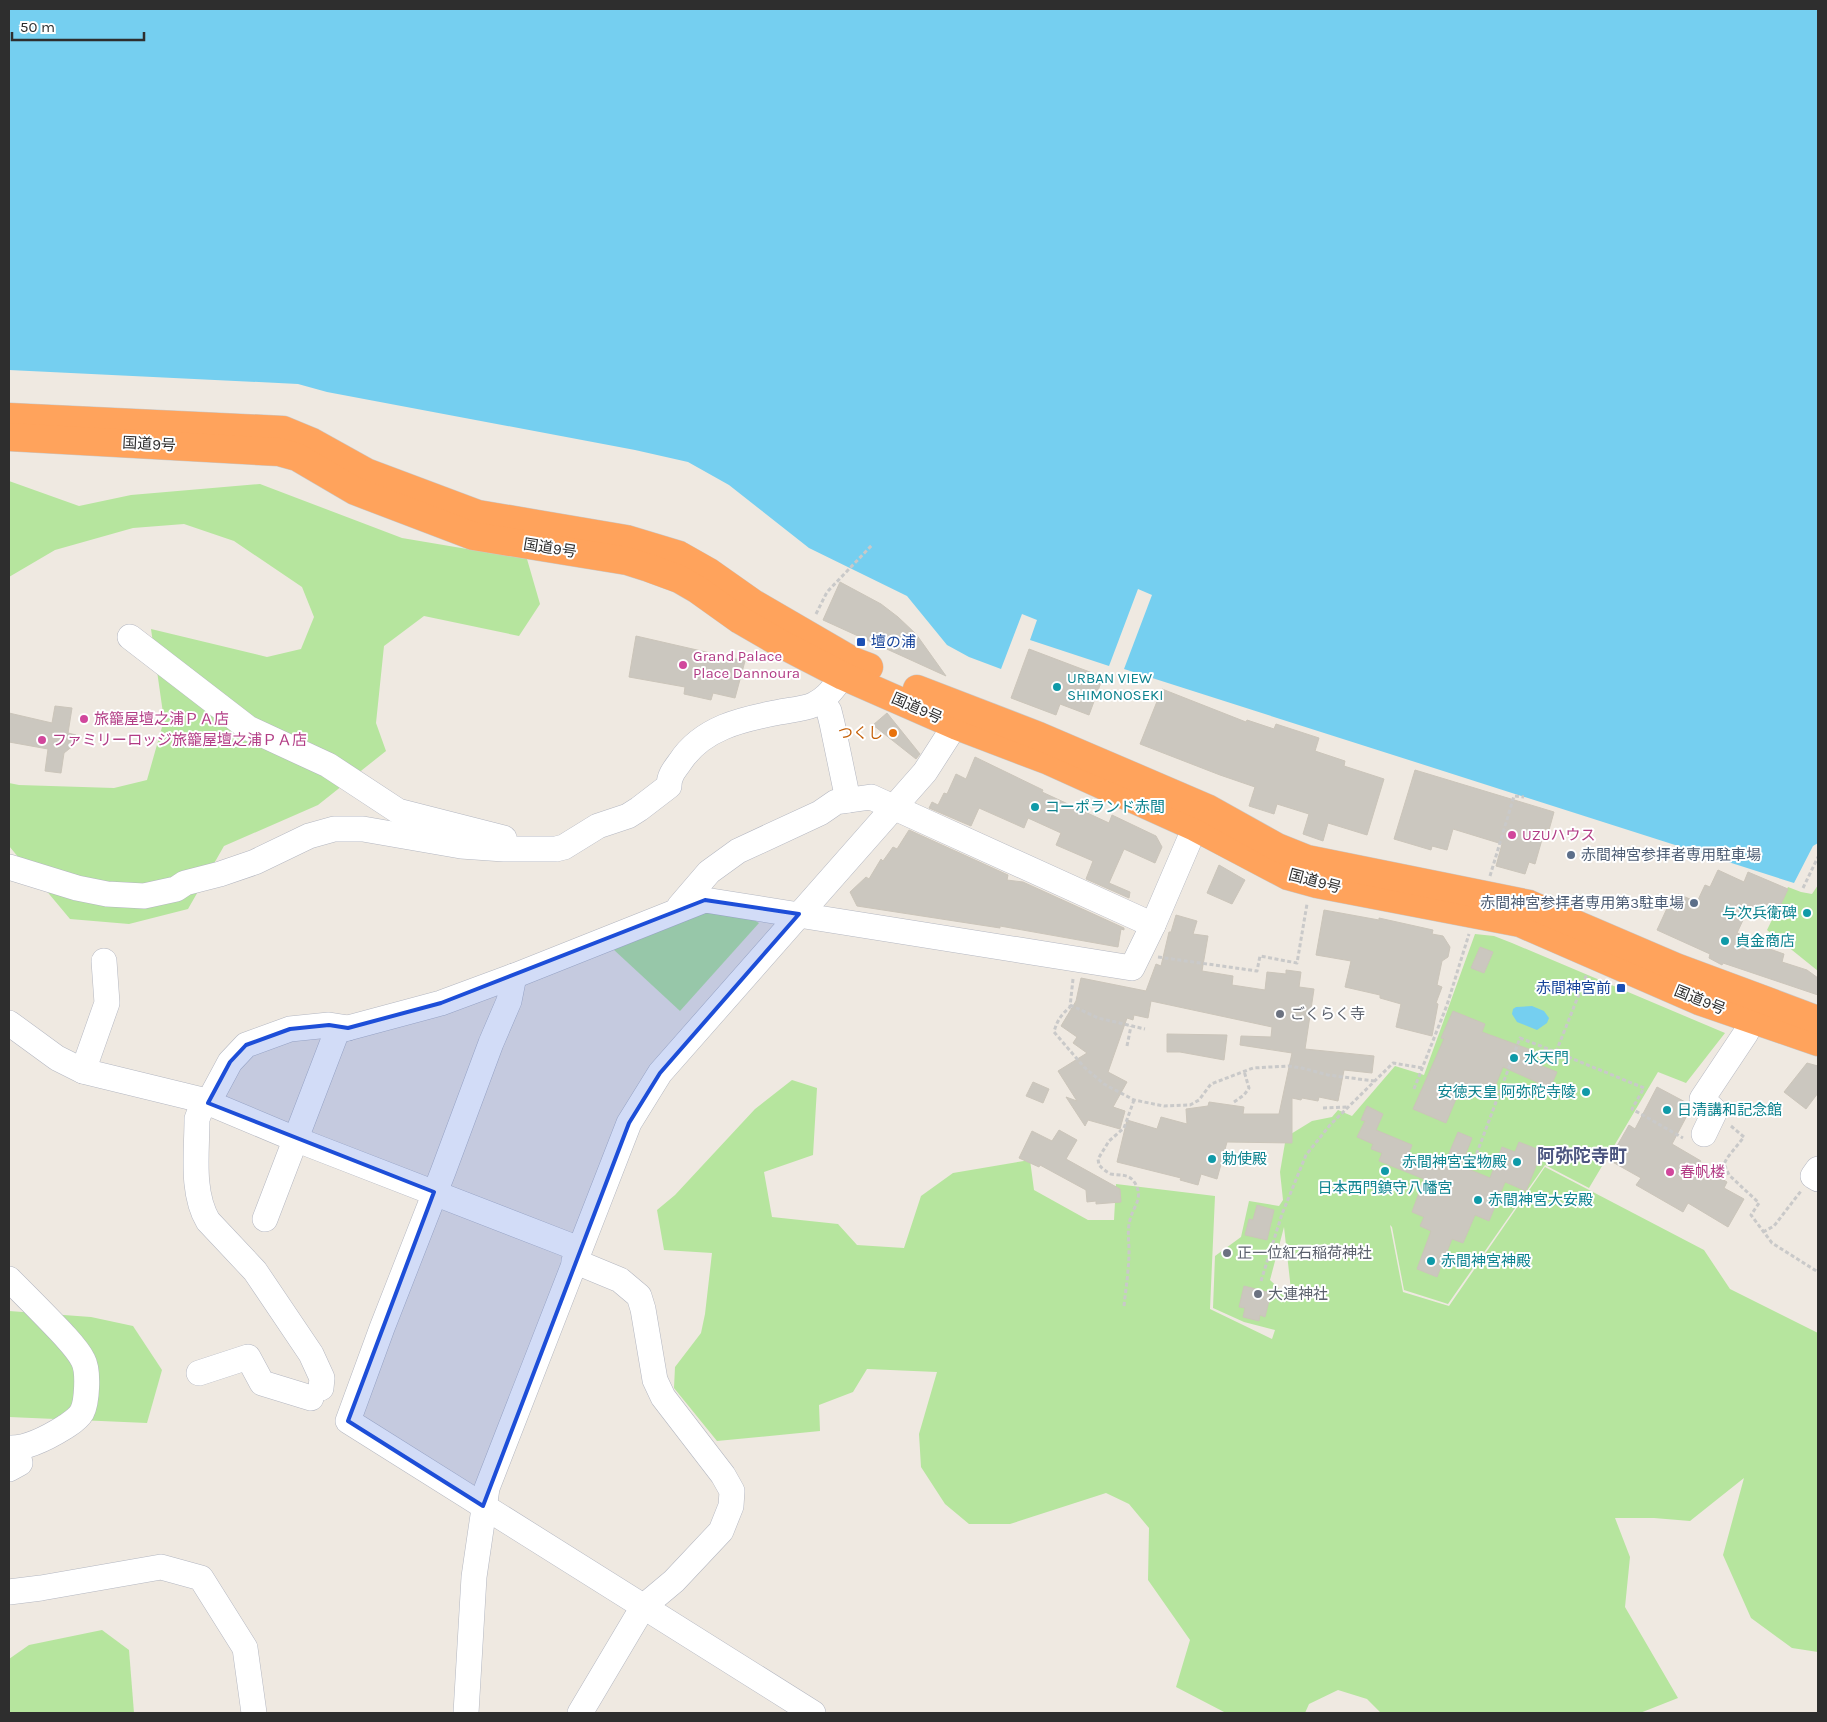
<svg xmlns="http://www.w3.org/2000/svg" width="1827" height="1722" font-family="Karla,'Noto Sans JP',sans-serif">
	<rect width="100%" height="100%" fill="#efe9e1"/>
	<g fill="#b6e59e" fill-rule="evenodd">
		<path d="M9,481L79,506L131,495L260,484L402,538L527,559L540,604L519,636L424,616L384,646L376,723L386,751L318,805L224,846L188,909L129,924L70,919L9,846V783L19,785L114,788L147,780L164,720L151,629L267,657L301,649L314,617L302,587L234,541L184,524L133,528L55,550L9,577Z"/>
		<path d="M1818,885V971L1767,930L1788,887L1801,892L1812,894Z"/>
		<path d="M707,911L754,920L759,923L680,1011L613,949Z"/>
		<path d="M1475,934L1494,936L1512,943L1725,1033L1686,1083L1658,1072L1589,1188L1545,1165L1448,1304L1404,1290L1392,1227L1390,1225L1403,1292L1449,1306L1545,1167L1704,1250L1730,1289L1818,1333V1652L1792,1648L1751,1618L1723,1555L1744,1478L1690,1521L1654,1518H1615L1630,1557L1625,1607L1678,1698L1640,1713H1381L1367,1699L1338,1690L1309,1704L1305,1713H1226L1176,1687L1190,1640L1148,1580L1149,1528L1129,1504L1106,1493L1010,1524H969L945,1504L921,1467L919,1434L937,1372L867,1369L853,1392L819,1405L820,1431L717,1441L674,1388L675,1367L701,1333L705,1314L712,1253L664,1250L657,1210L675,1195L755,1109L792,1080L817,1088L813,1155L764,1172L772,1217L838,1224L857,1245L904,1248L921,1196L953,1173L1030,1160L1034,1190L1088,1220H1114L1116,1184L1215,1196L1210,1309L1272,1339L1275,1330L1244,1322L1213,1308L1215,1256L1241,1237L1249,1201L1279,1206L1283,1200L1280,1172L1286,1137L1312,1121L1332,1117L1338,1110L1352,1116L1395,1066L1424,1075ZM1284,1227L1291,1290L1288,1297L1270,1280Z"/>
		<path d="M9,1311L91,1317L133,1326L162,1370L147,1423L9,1417Z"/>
		<path d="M102,1630L129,1650L134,1713H9V1659L29,1645Z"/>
	</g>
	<g fill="#75cff0">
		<path d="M9,9H1818V843L1813,846L1794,883L1124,669L1152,595L1138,589L1109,666L1030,640L1037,620L1022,614L1001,669L969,657L947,645L907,596L809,548L729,485L688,462L635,450L327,392L298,384L9,370Z"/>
		<path d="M1532,1006L1544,1011L1549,1018L1547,1023L1537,1030L1517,1022L1512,1014L1513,1009L1516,1007Z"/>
	</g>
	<g fill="#cbc7bf" stroke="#cbc5ba">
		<path d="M840,582L881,604L898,617L916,634L946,676L823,620Z"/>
		<path d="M636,636L745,661L735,698L713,693L711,700L684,694L685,687L629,677Z"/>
		<path d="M1029,649L1103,677L1089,715L1060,704L1056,715L1011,698Z"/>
		<path d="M1162,689L1246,722L1247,720L1274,729L1276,724L1319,738L1315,751L1345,761L1344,766L1384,779L1367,835L1328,823L1323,841L1303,834L1309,814L1277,804L1274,814L1249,806L1255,787L1220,775L1140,744Z"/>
		<path d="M55,706L72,708L68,733L76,735L74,745L64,753L61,773L45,771L48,749L9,742V713L52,723Z"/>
		<path d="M887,713L920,754L916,759L873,725Z"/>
		<path d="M975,757L1043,790L1042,792L1109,823L1112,815L1156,836L1162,847L1155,863L1124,849L1109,883L1130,892L1129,898L1086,879L1093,861L1056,845L1061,833L1028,818L1024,828L979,808L971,826L929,808L932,802L938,805L944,793L947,794L956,774L966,779Z"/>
		<path d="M1415,770L1554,812L1549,830L1545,829L1535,864L1529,862L1525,874L1496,866L1502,844L1453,829L1447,850L1432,846L1431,850L1394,839Z"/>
		<path d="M909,830L1008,875L1007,880L1023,882L1124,928V930L1121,929L1118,947L1000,926V928L857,906L850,892L866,877L869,879L881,859L883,861L893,847L897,849Z"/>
		<path d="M1219,865L1245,880L1232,904L1207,893Z"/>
		<path d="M1718,870L1744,882L1748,872L1788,889L1775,917L1750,905L1737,933L1762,941L1761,946L1784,954L1782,962L1807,970L1818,978V995L1723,963L1722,965L1709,958L1710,954L1657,930L1669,904L1672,905L1678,894L1697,902L1705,885L1710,887Z"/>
		<path d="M1324,910L1379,920V918L1433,930L1432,934L1443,936L1450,947L1448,957L1442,961L1437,985L1442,987L1436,1003L1438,1004L1432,1036L1396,1027L1401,1004L1380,998V995L1345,987L1351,961L1316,955Z"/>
		<path d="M1176,915L1197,921L1193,934L1208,936L1202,971L1233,976L1232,985L1265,990L1267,972L1286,974V970L1301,972L1299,987L1314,989L1305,1049L1374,1056L1372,1073L1344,1070L1338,1101L1319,1097L1318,1101L1302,1098L1301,1100L1292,1098V1143L1227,1142L1217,1179L1201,1174L1198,1185L1180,1180L1181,1178L1117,1162L1127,1120L1157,1129L1161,1117L1187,1124L1186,1109L1208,1106L1209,1102L1244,1107L1243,1114H1279L1292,1053L1240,1045L1241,1036L1271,1037L1272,1027L1151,1001L1148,1018L1134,1015L1133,1020L1127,1018L1108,1072L1127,1082L1113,1107L1125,1111L1120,1129L1088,1120L1085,1126L1066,1097L1077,1101L1058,1071L1087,1053L1073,1043L1077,1037L1061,1026L1076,1001L1081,978L1146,991L1156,964L1161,966L1169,932H1171Z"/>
		<path d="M1480,947L1493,952L1484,973L1471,968Z"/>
		<path d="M1453,1011L1485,1024L1482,1032L1534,1051L1530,1061L1557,1072L1550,1088L1503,1067L1490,1099L1461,1087L1446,1123L1413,1109L1444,1039L1441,1038Z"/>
		<path d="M1167,1034L1227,1035L1224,1060L1180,1052H1167Z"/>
		<path d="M1807,1063L1818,1066V1093L1806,1109L1784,1092Z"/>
		<path d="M1033,1082L1049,1089L1043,1103L1026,1096Z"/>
		<path d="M1657,1087L1689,1104L1691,1108L1672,1144L1701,1161L1698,1165L1727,1182L1724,1188L1744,1199L1728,1227L1688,1203L1683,1212L1636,1185L1641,1178L1609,1160L1629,1125L1635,1129Z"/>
		<path d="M1367,1106L1383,1114L1376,1130L1412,1145L1409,1153L1443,1168L1458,1132L1472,1138L1461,1166L1490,1178L1502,1147L1515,1152L1519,1142L1542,1151L1526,1191L1505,1182L1489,1221L1475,1215L1463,1243L1452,1239L1437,1277L1417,1269L1431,1231L1420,1226L1424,1217L1412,1212L1424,1179L1379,1161L1382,1153L1371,1149L1373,1144L1357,1137L1365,1121L1361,1120Z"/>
		<path d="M1059,1130L1077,1140L1066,1159L1120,1189L1121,1202L1096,1204V1201L1087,1202L1086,1190L1040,1165L1039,1167L1019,1158L1032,1131L1052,1141Z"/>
		<path d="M1257,1205L1274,1210L1267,1240L1245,1235L1249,1219L1253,1220Z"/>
		<path d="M1244,1286L1271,1293L1265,1317L1260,1315L1259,1321L1243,1317L1245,1308L1239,1307Z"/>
	</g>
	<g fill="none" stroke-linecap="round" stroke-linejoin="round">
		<defs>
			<g id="minor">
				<path d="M130,637L248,728L328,765L398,811L504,838"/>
				<path d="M822,700L829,711L832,723L848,800"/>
				<path d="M9,867L77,888L107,894L144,896L176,889L185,883L220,874L255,862L309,836L334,829H363L461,846L504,849H556L564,847L598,826L628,816L639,809L669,786C669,776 674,770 680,762C702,728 742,719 780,712C790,710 803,709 813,705C827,699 834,687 843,676"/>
				<path d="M679,907L709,872L738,851L820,813L836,802L871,797L1153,925"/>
				<path d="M514,976L509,1001L491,1043L443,1172L382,1328L348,1421L813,1713"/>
				<path d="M9,1023L57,1058L83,1071L202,1100L295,1139L579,1249"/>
				<path d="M83,1071L107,1003L104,961"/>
				<path d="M1704,1134L1715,1111L1702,1099L1746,1033"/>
				<path d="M1818,1169L1813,1176L1818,1179"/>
				<path d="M265,1219L337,1031L441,1003L514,976L705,900L1132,968L1153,925L1195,827L1206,810"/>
				<path d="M574,1261L620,1280L639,1296L643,1309L655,1380L663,1397L723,1475L732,1491L731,1506L721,1531L674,1581L643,1607L580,1713"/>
				<path d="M9,1279C27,1297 45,1315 62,1333C70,1342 78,1350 83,1360C89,1371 87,1402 82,1412C78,1419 71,1423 65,1427C49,1437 27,1449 9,1448"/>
				<path d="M199,1373L248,1357L262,1383L311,1398"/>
				<path d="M321,1388L322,1378L311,1354L255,1271L208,1221C191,1192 197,1152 197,1119L200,1111L208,1103L230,1062L246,1045L290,1029L329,1025L348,1028"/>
				<path d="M9,1469L20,1463L17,1449"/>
				<path d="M9,1592L41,1588L161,1567L201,1578L245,1648L254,1713"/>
				<path d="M466,1713L474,1577L487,1488L629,1123L660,1073L925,772L966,708"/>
			</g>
			<g id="highway">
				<path d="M9,417L283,430L312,442L366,472L478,514L626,539L679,555L709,572L753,603L853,661L869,667"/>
				<path d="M9,437L279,452L297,457L355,491L473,536L627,561L649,568L679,579L698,590L740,620L785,646L843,676L957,726L1049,761L1195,827L1288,876L1317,884L1520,923L1699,1001L1818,1042"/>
				<path d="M917,689L1039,736L1207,808L1277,847L1307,859L1529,904L1676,967L1818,1020"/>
			</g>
		</defs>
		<use href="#minor" stroke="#b4b7c1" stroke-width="26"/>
		<use href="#highway" stroke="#c9c9c9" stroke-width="29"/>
		<g stroke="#c9c9c9" stroke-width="3" stroke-dasharray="4 2.5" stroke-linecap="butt">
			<path d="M816,614L827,592L872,545"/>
			<path d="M1490,876L1514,796L1524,797"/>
			<path d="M1803,888L1818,857"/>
			<path d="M1158,957L1257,971L1260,956L1297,963L1307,904"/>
			<path d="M1073,979L1070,1007C1062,1014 1057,1020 1054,1032L1084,1067L1104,1084L1134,1100L1164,1106L1190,1105L1199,1100L1211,1084L1253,1068L1288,1066L1302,1068L1328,1075L1374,1081"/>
			<path d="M1070,1005L1098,1018L1145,1029"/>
			<path d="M1127,1046L1131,1026"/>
			<path d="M1556,1052L1644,1088L1632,1109L1683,1138"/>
			<path d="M1414,1089L1447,1005L1469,934"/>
			<path d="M1234,1102L1244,1095L1249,1088L1244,1071"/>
			<path d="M1323,1108L1349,1107"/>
			<path d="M1731,1126L1744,1137L1727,1158L1724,1164L1729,1175L1759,1203L1751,1215L1772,1243L1818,1272"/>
			<path d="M1472,1166L1520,1038L1556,1052L1587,974"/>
			<path d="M1763,1232L1774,1226L1801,1191"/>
			<path d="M1261,1281L1282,1214L1306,1155L1330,1125L1393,1063L1423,1068"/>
			<path d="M1124,1306C1126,1287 1129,1269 1129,1251C1129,1241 1127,1230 1130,1220C1133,1206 1144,1199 1135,1183C1129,1173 1120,1176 1111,1174C1106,1172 1102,1168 1099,1165L1098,1159L1109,1141L1124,1128L1134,1100"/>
		</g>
		<use href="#minor" stroke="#fff" stroke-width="25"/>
		<use href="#highway" stroke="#ffa35c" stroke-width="28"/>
	</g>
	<path fill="#1d4ed8" fill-opacity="0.2" stroke="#1d4ed8" stroke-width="4" stroke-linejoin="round" d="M705,900L799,914L660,1073L629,1123L483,1506L348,1421L434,1192L208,1103L230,1062L246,1045L290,1029L329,1025L348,1028L441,1003Z"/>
	<g fill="#1a4fb4" stroke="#fff" stroke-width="2">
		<rect x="856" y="637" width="10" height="10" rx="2.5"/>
		<rect x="1616" y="983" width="10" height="10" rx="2.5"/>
	</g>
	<g fill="#d1479c" stroke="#fff" stroke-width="2">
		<circle cx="683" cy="665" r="5"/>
		<circle cx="84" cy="719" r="5"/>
		<circle cx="42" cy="740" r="5"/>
		<circle cx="1512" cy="835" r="5"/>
		<circle cx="1670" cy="1172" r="5"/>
	</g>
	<g fill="#0f9aa8" stroke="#fff" stroke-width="2">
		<circle cx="1057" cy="687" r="5"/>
		<circle cx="1035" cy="807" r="5"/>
		<circle cx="1807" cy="913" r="5"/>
		<circle cx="1725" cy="941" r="5"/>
		<circle cx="1514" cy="1058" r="5"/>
		<circle cx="1586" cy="1092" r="5"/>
		<circle cx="1667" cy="1110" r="5"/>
		<circle cx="1212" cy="1159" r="5"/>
		<circle cx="1517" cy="1162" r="5"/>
		<circle cx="1385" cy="1171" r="5"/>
		<circle cx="1478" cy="1200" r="5"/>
		<circle cx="1431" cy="1261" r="5"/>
	</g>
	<circle fill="#e8710a" stroke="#fff" stroke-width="2" cx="893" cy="733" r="5"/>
	<g fill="#5c6f8a" stroke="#fff" stroke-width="2">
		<circle cx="1571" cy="855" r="5"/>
		<circle cx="1694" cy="903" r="5"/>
	</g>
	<g fill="#6b7280" stroke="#fff" stroke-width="2">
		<circle cx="1280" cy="1014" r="5"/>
		<circle cx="1227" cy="1253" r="5"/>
		<circle cx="1258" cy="1294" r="5"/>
	</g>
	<g text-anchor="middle" stroke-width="4" stroke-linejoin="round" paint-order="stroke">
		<g font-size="15" fill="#2e2e2e" stroke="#fff">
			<text transform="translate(149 444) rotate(3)" y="5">国道9号</text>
			<text transform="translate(550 548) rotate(9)" y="5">国道9号</text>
			<text transform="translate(917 708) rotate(24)" y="5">国道9号</text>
			<text transform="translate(1315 881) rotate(15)" y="5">国道9号</text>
			<text transform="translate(1700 1000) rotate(22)" y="5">国道9号</text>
		</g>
		<g font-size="15" fill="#164399" stroke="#fff" text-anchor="start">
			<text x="871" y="647">壇の浦</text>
			<text x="1611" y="993" text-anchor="end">赤間神宮前</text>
		</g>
		<g font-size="15" fill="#b23c85" stroke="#fff" text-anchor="start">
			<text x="693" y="661">Grand Palace<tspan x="693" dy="17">Place Dannoura</tspan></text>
			<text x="94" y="724">旅籠屋壇之浦ＰＡ店</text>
			<text x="52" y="745">ファミリーロッジ旅籠屋壇之浦ＰＡ店</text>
			<text x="1522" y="840">UZUハウス</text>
			<text x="1680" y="1177">春帆楼</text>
		</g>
		<g font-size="15" fill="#0d838f" stroke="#fff" text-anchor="start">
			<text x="1067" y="683">URBAN VIEW<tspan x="1067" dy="17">SHIMONOSEKI</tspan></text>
			<text x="1045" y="812">コーポランド赤間</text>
			<text x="1797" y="918" text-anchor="end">与次兵衛碑</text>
			<text x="1735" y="946">貞金商店</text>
			<text x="1524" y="1063">水天門</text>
			<text x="1576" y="1097" text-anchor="end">安徳天皇 阿弥陀寺陵</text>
			<text x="1677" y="1115">日清講和記念館</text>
			<text x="1222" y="1164">勅使殿</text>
			<text x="1507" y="1167" text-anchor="end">赤間神宮宝物殿</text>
			<text x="1385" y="1193" text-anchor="middle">日本西門鎮守八幡宮</text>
			<text x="1488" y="1205">赤間神宮大安殿</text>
			<text x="1441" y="1266">赤間神宮神殿</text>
		</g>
		<g font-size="15" fill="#c56008" stroke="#fff" text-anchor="end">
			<text x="883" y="738">つくし</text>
		</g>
		<g font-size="15" fill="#4e5e75" stroke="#fff" text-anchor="start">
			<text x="1581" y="860">赤間神宮参拝者専用駐車場</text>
			<text x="1684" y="908" text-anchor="end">赤間神宮参拝者専用第3駐車場</text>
		</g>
		<g font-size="15" fill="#5b616d" stroke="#fff" text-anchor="start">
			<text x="1290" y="1019">ごくらく寺</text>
			<text x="1237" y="1258">正一位紅石稲荷神社</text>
			<text x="1268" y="1299">大連神社</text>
		</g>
		<g font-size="18" font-weight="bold" fill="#4d5680" stroke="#fff">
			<text x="1582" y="1162">阿弥陀寺町</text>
		</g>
	</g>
	<rect width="1827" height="1722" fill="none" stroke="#2e2e2e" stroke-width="20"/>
	<path d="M12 32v8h132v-8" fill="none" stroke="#2e2e2e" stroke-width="2.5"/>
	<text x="20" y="32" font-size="15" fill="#2e2e2e" stroke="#ffffff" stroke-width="4" paint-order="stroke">50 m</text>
</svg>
